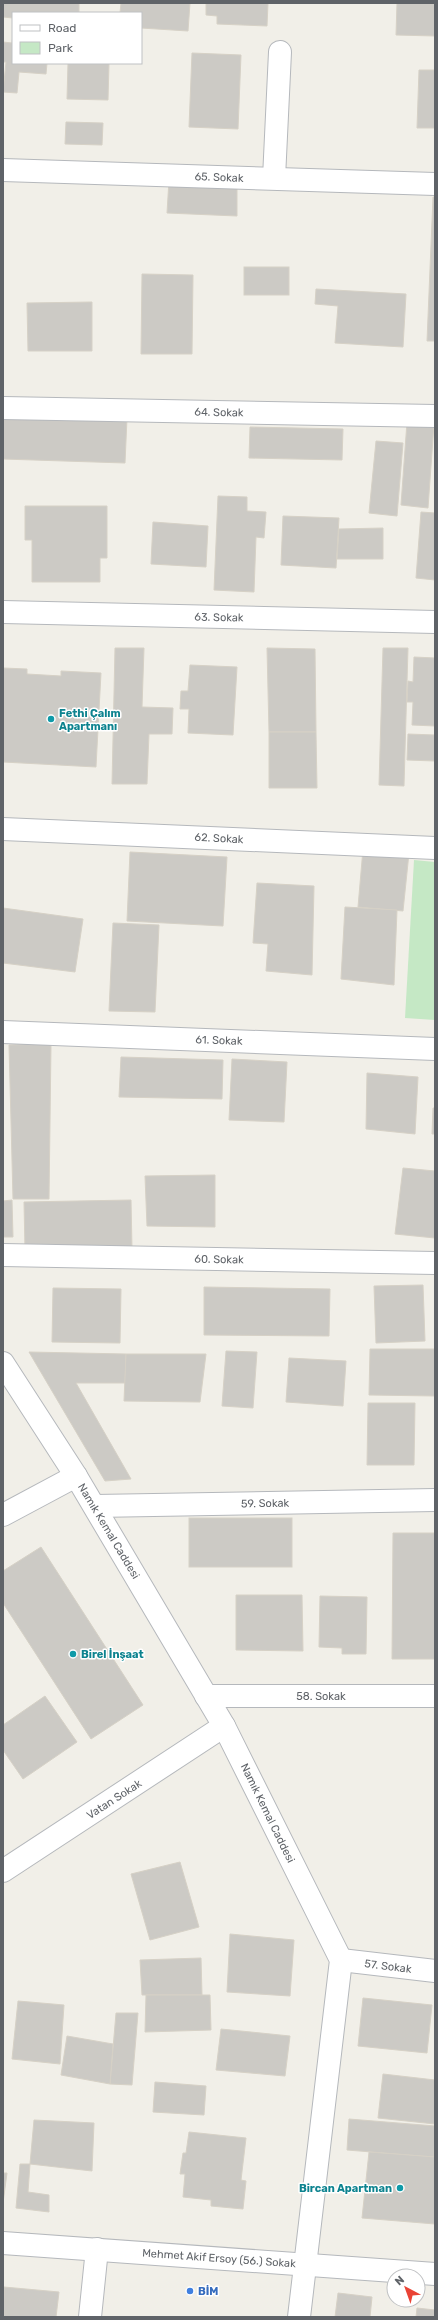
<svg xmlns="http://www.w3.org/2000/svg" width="438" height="2320" font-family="Rubik,sans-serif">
	<rect width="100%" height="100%" fill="#f1efe8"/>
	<path fill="#c5e8c5" d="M414,860L435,862V1020L405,1018Z"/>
	<g fill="#cccac5" stroke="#d6d1c6">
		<path d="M3,3H79V13H13V18L3,17Z"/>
		<path d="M121,3H190L188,31L141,28V13H120Z"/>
		<path d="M206,3H268L267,26L217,24V16L206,15Z"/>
		<path d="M397,3H435V36L396,35Z"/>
		<path d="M13,34V63H47L46,74L19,72L17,93L3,92L6,62H3V42L12,43Z"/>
		<path d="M192,53L241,55L238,129L189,127Z"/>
		<path d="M68,63H109L108,100L67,99Z"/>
		<path d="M419,70H435V128H417Z"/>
		<path d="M66,122L103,123L102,145L65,144Z"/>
		<path d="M169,180L237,183V216L167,213Z"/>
		<path d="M433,197H435V341H427Z"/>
		<rect x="244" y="267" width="45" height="28"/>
		<path d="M142,274L193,275L192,354H141Z"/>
		<path d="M316,289L406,294L403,347L335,343L338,306L315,304Z"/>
		<path d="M92,302V351H28L27,303Z"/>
		<path d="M3,414L127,418L125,463L3,459Z"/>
		<path d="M407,422L434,424L428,508L401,505Z"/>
		<path d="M250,427L343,429L342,460L249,458Z"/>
		<path d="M376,441L403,443L397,516L369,513Z"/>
		<path d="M218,496L247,497V511L266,512L264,538L256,537L254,592L214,590Z"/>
		<path d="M25,506H107V558H100V582H32V540H25Z"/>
		<path d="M421,512L435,513V580L416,578Z"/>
		<path d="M283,516L339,518L336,568L281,565Z"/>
		<path d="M153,522L208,526L206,567L151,564Z"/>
		<path d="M383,528V559H337L339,529Z"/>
		<path d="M115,648H144L142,707L173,708L172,734H149L147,784H112Z"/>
		<path d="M267,648L315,649L316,732H269Z"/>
		<path d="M383,648H408L404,786L379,785Z"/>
		<path d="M414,657L435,658V726L412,725L413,702H407L408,681L413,682Z"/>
		<path d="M190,665L237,667L233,735L188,733L189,709H180L181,691H188Z"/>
		<path d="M3,668L27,669V674L61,676V671L101,673L96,767L3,762Z"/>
		<path d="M269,732H316L317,788H269Z"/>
		<path d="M408,734L435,735V761L407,760Z"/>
		<path d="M363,849L409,853L403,911L358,907Z"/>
		<path d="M130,852L227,857L223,926L127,921Z"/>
		<path d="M257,883L314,886L312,975L266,971L268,944L253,943Z"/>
		<path d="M345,907L397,910L394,985L341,979Z"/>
		<path d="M3,908L83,919L75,972L3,963Z"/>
		<path d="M113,923L159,925L155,1012L109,1011Z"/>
		<path d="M51,1044L49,1199H13L9,1045Z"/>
		<path d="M121,1057L223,1060L222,1099L119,1097Z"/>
		<path d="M232,1059L287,1062L284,1122L229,1120Z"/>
		<path d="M367,1073L418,1077L415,1134L366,1129Z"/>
		<path d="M433,1108H435V1134H432Z"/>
		<path d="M403,1168L435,1171V1238L395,1234Z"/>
		<path d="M215,1175V1227L147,1226L145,1176Z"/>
		<path d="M12,1200L13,1237H3V1201Z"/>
		<path d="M131,1200L132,1249L25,1250L24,1202Z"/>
		<path d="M423,1285L425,1341L376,1343L374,1286Z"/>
		<path d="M204,1287L330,1289L329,1336L204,1335Z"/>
		<path d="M53,1288L121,1289L120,1343L52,1342Z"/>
		<path d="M370,1349H435V1396L369,1395Z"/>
		<path d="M226,1351L257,1352L253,1408L222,1406Z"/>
		<path d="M29,1352L126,1354L125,1383H76L131,1479L105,1481Z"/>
		<path d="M126,1354H206L200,1402L124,1401Z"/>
		<path d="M289,1358L346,1361L343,1406L286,1402Z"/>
		<path d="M368,1403H415L414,1465H367Z"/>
		<rect x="189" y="1518" width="103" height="49"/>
		<path d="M393,1533H435V1659H392Z"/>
		<path d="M41,1547L143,1705L91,1739L3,1603V1571Z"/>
		<path d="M236,1595H302L303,1651L236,1650Z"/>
		<path d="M320,1596L367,1597L366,1654H342V1648L319,1647Z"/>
		<path d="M45,1696L77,1742L23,1779L3,1750V1725Z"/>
		<path d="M180,1862L199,1927L150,1940L131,1874Z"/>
		<path d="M230,1934L294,1940L290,1996L227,1992Z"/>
		<path d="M201,1958L202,1995H142L140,1960Z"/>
		<path d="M146,1995H210L211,2030L145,2032Z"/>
		<path d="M363,1998L432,2005L427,2053L358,2046Z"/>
		<path d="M18,2001L64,2005L60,2064L12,2059Z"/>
		<path d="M116,2013H138L132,2085L110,2084Z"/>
		<path d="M221,2029L290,2036L285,2076L216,2070Z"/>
		<path d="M67,2036L113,2044L110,2084L61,2075Z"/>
		<path d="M383,2074L435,2080V2124L378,2118Z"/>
		<path d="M155,2082L206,2086L204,2115L153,2112Z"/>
		<path d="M349,2119L435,2126L434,2157L347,2150Z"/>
		<path d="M34,2120L94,2123L92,2171L30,2164Z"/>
		<path d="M189,2132L246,2138L241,2180L246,2181L243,2209L211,2206V2200L183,2197L185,2174H180L183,2153H186Z"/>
		<path d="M369,2152L435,2157V2224L362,2218Z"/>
		<path d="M20,2164H30L28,2192L49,2195V2212L16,2208Z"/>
		<path d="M3,2173H7L3,2203Z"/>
		<path d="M4,2287L59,2292L56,2317H3Z"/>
		<path d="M338,2293L372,2297L370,2317H335Z"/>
		<path d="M417,2308L435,2310V2317H416Z"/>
	</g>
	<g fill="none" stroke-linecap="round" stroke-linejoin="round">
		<defs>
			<g id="minor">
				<path d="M3,170L435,184"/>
				<path d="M274,178L280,52"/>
				<path d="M3,408L435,416"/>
				<path d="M3,612L435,622"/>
				<path d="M3,829L435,848"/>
				<path d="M3,1032L435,1049"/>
				<path d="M3,1255L435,1263"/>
				<path d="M95,1506L435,1500"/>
				<path d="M3,1515L76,1476"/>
				<path d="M206,1696H435"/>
				<path d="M3,1871L224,1726"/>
				<path d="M341,1960L435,1971"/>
				<path d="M3,2243L435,2274"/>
				<path d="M90,2317L97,2249"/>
			</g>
			<path id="tertiary" d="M3,1363L76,1476L224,1726L341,1960L299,2317"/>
		</defs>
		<use href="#minor" stroke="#b5b8bc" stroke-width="24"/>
		<use href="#tertiary" stroke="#b5b8bc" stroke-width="24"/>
		<use href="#minor" stroke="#fff" stroke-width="22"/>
		<use href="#tertiary" stroke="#fff" stroke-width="22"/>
	</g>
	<g fill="#0f9aa8" stroke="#fff" stroke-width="1.5">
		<circle cx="51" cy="719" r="4"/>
		<circle cx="73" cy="1654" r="4"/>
		<circle cx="400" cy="2188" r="4"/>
	</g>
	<circle fill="#3f7fe0" stroke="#fff" stroke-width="1.5" cx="190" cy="2291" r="4"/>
	<g text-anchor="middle" stroke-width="3" stroke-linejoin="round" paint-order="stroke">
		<g font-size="11" fill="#5f6368" stroke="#fff">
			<text transform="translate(219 177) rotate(2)" y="4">65. Sokak</text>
			<text transform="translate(219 412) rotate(1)" y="4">64. Sokak</text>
			<text transform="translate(219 617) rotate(1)" y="4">63. Sokak</text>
			<text transform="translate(219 838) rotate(3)" y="4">62. Sokak</text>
			<text transform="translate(219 1040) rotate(2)" y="4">61. Sokak</text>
			<text transform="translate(219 1259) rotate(1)" y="4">60. Sokak</text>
			<text transform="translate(265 1503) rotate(-1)" y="4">59. Sokak</text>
			<text transform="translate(109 1531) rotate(59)" y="4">Namık Kemal Caddesi</text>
			<text x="321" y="1700">58. Sokak</text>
			<text transform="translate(114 1799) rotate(-33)" y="4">Vatan Sokak</text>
			<text transform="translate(268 1813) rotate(64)" y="4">Namık Kemal Caddesi</text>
			<text transform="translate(388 1966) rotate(7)" y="4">57. Sokak</text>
			<text transform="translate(219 2258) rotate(4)" y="4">Mehmet Akif Ersoy (56.) Sokak</text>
		</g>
		<g font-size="11" font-weight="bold" fill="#0d838f" stroke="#fff" text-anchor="start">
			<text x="59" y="717">Fethi Çalım<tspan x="59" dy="13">Apartmanı</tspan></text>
			<text x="81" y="1658">Birel İnşaat</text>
			<text x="392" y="2192" text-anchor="end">Bircan Apartman</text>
		</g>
		<g font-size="11" font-weight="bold" fill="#366cbe" stroke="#fff" text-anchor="start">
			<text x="198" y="2295">BİM</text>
		</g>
	</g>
	<rect width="438" height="2320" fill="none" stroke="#5f6368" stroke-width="8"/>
	<rect x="12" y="12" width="130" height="52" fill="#ffffff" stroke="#bfc1c3"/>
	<rect x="20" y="25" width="20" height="6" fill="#ffffff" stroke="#bfc1c3"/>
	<text x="48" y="32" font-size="12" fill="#5f6368">Road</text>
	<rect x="20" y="42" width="20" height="12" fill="#c5e8c5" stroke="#bfc1c3"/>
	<text x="48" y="52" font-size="12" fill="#5f6368">Park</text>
	<g transform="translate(406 2288) rotate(319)"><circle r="19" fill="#ffffff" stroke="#bfc1c3"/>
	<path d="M0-3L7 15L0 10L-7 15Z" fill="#ea4335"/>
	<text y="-6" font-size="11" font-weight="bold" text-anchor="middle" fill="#5f6368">N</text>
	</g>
</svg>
